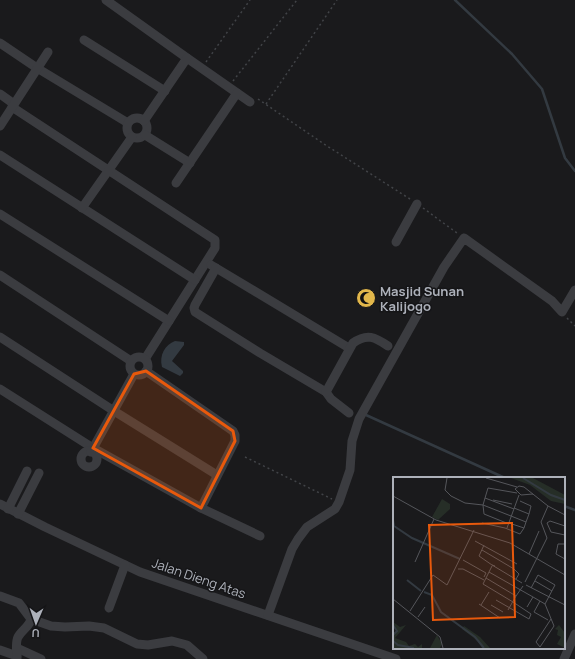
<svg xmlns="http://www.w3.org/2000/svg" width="575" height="659" font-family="Manrope,sans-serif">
	<rect width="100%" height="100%" fill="#1a1a1c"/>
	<path fill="#333a41" d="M175,341L184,342V345L172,361L183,371V373L180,376L162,367C159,355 165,345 175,341Z"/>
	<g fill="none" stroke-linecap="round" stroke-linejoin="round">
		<g stroke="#333a41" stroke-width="2.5">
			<path d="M455,0L512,54L542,89L565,158L575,171"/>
			<path d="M366,415L505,478"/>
			<path d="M564,506L575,510"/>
		</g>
		<g stroke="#414347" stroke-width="1.5" stroke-dasharray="2 3" stroke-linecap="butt">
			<path d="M206,62L250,0"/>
			<path d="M233,81L297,0"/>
			<path d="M258,99L324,144L410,199"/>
			<path d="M266,104L337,0"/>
			<path d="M423,208L457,233"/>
			<path d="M567,318L575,326"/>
			<path d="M245,457L332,499"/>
		</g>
		<g stroke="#3b3c40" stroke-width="9">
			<path d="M106,0L187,58L250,102"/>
			<path d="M84,40L165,91"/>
			<path d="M0,43L37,68L128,123"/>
			<path d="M0,94L14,104"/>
			<path d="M12,107L215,240V248L145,359"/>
			<circle cx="137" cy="128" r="10"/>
			<path d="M144,121L187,58"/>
			<path d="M0,126L48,52"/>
			<path d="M145,135L190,163"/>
			<path d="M0,155L195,280"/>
			<path d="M176,183L237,93"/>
			<path d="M82,208L132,137"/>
			<path d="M0,214L169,321"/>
			<path d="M396,242L417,204"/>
			<path d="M211,265L349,348"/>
			<path d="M216,268L195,305L194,308L195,312L260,353L326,392L331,399L349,413"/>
			<path d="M0,275L131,361"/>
			<path d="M0,337L114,411L217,475"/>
			<circle cx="139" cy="366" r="9"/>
			<path d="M146,371L233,431L235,435V441L201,508"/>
			<path d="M0,389L93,448L201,508L260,536"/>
			<path d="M326,392L353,343C367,333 375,337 388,346"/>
			<circle cx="89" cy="459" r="8"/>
			<path d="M91,452L134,374"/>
			<path d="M0,504L45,527L140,572L396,659"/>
			<path d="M8,509L27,471"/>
			<path d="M18,514L39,473"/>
			<path d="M0,596L19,603L31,619L51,626L65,627L89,626L104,628L137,644L148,645L172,641L187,645L203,659"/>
			<path d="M109,608L125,565"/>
			<path d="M268,615L292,549L298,539L307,527L335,509L339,502L350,470L352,441L359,419L444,267L464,238L552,301L562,312L575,290"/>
			<path d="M17,648L41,659"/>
			<path d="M0,650L17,656"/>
			<path d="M17,659C17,652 15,643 18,637C22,630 30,626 31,619"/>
			<path d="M564,659L575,634"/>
		</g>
	</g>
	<path fill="#e8590c" fill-opacity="0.2" stroke="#e8590c" stroke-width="3" stroke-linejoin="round" d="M146,371L233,431L235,441L201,508L93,448L134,374Z"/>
	<defs>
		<symbol id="mosque-disc" viewBox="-11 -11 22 22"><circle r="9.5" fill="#e2b74b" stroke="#151517"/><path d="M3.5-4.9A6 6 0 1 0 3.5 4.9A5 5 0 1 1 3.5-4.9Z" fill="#111"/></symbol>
	</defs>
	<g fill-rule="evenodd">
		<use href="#mosque-disc" x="355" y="287" width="22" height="22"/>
	</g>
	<g text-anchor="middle" stroke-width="3" stroke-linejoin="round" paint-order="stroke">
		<g font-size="13" font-weight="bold" fill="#adb1ba" stroke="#151517" text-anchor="start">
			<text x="380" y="296">Masjid Sunan<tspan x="380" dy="15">Kalijogo</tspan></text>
		</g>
		<g font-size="13" fill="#adb1ba" stroke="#151517">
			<text transform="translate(199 578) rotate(19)" y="5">Jalan Dieng Atas</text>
		</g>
	</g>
	<g transform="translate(393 477)">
		<rect width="172" height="172" fill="#1a1a1c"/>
		<path d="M118,1H140L172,18V27L158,24L137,8ZM49,22L57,27V32L45,43L39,40ZM0,145L7,150L13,148L2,161L13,165L16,169L22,167L25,170L29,167V171H0V157L3,154ZM166,148L172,156V171L164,167L168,160L164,158L165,153L162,152ZM71,149L87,160L97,171H89L85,164L69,152ZM44,158L49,167L47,171H37Z" fill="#262e27"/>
		<path fill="none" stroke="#333a41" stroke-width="2" d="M130,1L158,18L172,23M0,43L1,49L19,61L67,82M14,103L28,114M31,115L39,118L48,135L82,160L91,171M0,148L4,154L0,158M0,164L5,168L21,171"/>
		<path fill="none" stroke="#55565b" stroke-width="1" d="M54,1L52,13L58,19L72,26L90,28L91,37L116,47M93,1L124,10M140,17L128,18L122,12L126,9L131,10L155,29L172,38M0,19L43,43L117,66L172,98M92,21L90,28L118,39M100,23L119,27M121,31L136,37L138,29L127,24M121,32L92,21L95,11L124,16M118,39L133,45L136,37M89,46L112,51L127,57L131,51M116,46L131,51L133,45M172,49L157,44L154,46L158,55L172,58M114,51L126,18M82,64L124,87M172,67H165L163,77L172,82M91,68L86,79L99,88M89,73L121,92L126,97L123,102M136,77L146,54M70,83L93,96L91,100M22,85L41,42M99,89L90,107L120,125M102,89L99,88L129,106M65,92H70L91,103M96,95L140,120L134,130M93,101L123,119L130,109M142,104L159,114M132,105L154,61L148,45L155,29M133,108L172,128M138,111L145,98L162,108L152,127M140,120L152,127L161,149L147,170L143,165L158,142M0,122L47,160L50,171M103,123L136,142L138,137L120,125M147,124L141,135L155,143M86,127L107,141M88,128L96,115M98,128L110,135M115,133L123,119M17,134L40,98L54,108L81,53M25,140L32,130"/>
		<path fill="#e8590c" fill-opacity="0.15" stroke="#e8590c" stroke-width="2" d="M119,46L122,140L40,143L36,48Z"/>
		<rect width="172" height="172" fill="none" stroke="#adb1ba" stroke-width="2"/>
	</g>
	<g transform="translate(36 623) rotate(182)" stroke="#151517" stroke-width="3" paint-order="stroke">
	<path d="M0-3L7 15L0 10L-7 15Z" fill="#adb1ba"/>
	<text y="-6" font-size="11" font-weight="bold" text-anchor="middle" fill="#adb1ba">U</text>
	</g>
</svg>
